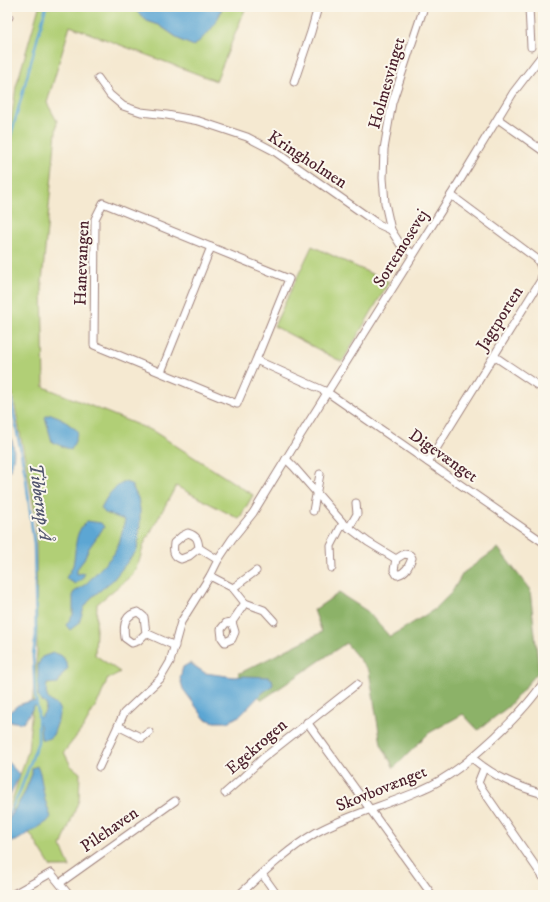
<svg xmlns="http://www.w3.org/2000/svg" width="550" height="902" font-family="'IM FELL DW Pica',serif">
	<rect width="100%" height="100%" fill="#fbf7ec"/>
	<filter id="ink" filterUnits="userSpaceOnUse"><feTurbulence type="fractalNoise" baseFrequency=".025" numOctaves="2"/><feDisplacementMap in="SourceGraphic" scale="8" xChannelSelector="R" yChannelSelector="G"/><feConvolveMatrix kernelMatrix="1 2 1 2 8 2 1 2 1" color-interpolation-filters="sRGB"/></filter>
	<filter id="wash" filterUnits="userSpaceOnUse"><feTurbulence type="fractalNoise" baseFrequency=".012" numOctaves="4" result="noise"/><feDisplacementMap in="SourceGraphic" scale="16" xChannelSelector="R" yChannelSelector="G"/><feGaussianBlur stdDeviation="0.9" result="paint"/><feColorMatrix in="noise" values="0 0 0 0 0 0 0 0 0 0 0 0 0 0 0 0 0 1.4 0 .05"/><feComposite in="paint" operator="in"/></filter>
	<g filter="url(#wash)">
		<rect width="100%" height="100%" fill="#f5e9d1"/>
		<g fill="#b1cf76" stroke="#7e7750">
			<path d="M39,7H132L147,21L159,25L182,41L220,15L222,7H246L216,81L70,26L47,103L57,121L42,282L44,387L153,431L253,495L239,519L176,486L144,544L139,562L132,575L97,604L95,655L120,672L107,680L100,698L83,728L64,752L71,766L80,773L79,800L61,846L70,867H51L33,838L10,806L28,751L37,652L36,518L7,364V148L16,87Z"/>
			<path d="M312,246L389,282L342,362L274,326Z"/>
		</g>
		<path fill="#8cb267" stroke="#6b6849" d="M498,548L530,590L539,671L508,707L478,730L463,714L429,733L394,768L381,744L369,671L346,643L262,700L238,674L322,632L314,610L339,593L367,611L390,637L435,609L452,592L463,573Z"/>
		<g fill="#5ca6d3" stroke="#53627f">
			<path d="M132,7H222C217,26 208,33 194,46L182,41L159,25L147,21Z"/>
			<path d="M51,414L59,417L78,431L75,441L71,450L52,442L45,417Z"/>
			<path d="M7,433C17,443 15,464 7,475Z"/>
			<path d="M125,482L131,484L138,498L140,509V525L137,550L113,580L91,598L84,608L79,623L70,630L66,625L73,615V593L87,583L114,554L120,540L125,520L105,513L101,508C107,496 112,488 125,482Z"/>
			<path d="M87,521L101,523L104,527L89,548L83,561L77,569V574L85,573L82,579L75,584L66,578C68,574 72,569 73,565C77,548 73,533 87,521Z"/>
			<path d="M53,653C63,654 65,659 68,668L62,675L58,683L47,684C45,695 47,701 57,705L60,711L57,724L53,735L48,739H41L40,725L38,721V718C44,715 46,711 46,704L40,700L38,695V665L42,657Z"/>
			<path d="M190,663L205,673L234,677L244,676L268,677L272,679L273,685L261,694L241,715L228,722H215L205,719L183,689L180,678L183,667Z"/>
			<path d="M31,701L36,702L37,705L34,706L26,719L23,723L7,721V714L18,705Z"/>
			<path d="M7,761L19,774V777L7,800Z"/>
			<path d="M37,766L40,773L45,800L51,817L47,822L16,841L7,842V822L24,794L32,774V768Z"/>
		</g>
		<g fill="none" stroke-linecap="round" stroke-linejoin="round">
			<g stroke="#5ca6d3" stroke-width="2.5">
				<path d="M7,150L46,7"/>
				<path d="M7,378L26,479L34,544L36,635L33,656L35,694L38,711V742L19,794L7,817"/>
			</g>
		</g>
	</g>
	<g filter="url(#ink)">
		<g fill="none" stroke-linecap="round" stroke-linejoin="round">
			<defs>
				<g id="minor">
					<path d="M529,7L531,47"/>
					<path d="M7,16L9,17"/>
					<path d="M98,78L110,95L123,106L141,112L167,115L199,121L247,137L274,151L378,224L391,230"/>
					<path d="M294,82L311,32L318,7"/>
					<path d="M498,119L543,151"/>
					<path d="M413,254L400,244L391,230L385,203L383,178L384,149L392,103L424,7"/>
					<path d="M494,356L543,389"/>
					<path d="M256,360L289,279L103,203L95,219L94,345L237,404L256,360L327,392L543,542"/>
					<path d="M161,372L211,247"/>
					<path d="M286,459L294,467L343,523L368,542L396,559L394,570L397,575C406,573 409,566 412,558L410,555L404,554L396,559"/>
					<path d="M428,462L541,280C543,271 542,267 537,259L451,195"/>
					<path d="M313,511L320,474"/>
					<path d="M349,528L357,514L356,503"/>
					<path d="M199,548C198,539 197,536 188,533L182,536L174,543C173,551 173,556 181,559L189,556L199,548L218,560"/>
					<path d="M332,568L331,546L343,523"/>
					<path d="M210,576L233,588L245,603L264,610L274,621"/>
					<path d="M233,588L256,571"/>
					<path d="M232,622L235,632L232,639L225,642L222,638L221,629L226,623L232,622L245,603"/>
					<path d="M146,633L144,617L138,612C124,615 123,626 125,638L132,643L138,641L146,633L175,646"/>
					<path d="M307,722L432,895"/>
					<path d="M118,726L142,738L149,732"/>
					<path d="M472,758C495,777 516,786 543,794"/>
					<path d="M99,767L124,713L160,679L170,662L181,622L210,576L218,560L232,539L253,513L300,436L451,195L513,93L543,54"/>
					<path d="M484,768L478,783L543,877"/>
					<path d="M225,793L242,778L262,759L357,684"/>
					<path d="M262,874L277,895"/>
					<path d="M60,883L175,801"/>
					<path d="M12,895L51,873L69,895"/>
					<path d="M239,895C263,873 288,849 317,832C350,814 387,805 421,790C450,778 472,758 495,737C512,721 530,703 543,683"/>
				</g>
			</defs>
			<use href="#minor" stroke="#a0847e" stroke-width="9"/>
			<use href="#minor" stroke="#fff" stroke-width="7"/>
		</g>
	</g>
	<g text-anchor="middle" stroke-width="4" stroke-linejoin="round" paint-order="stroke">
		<g font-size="17" fill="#4a1f2b" stroke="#fbf7ec">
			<text transform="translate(386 83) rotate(-74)" y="6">Holmesvinget</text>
			<text transform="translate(308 159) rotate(33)" y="6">Kringholmen</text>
			<text transform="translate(400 248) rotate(-58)" y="6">Sortemosevej</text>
			<text transform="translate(81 263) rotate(-88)" y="6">Hanevangen</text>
			<text transform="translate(499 318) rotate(-58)" y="6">Jagtporten</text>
			<text transform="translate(444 455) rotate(35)" y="6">Digevænget</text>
			<text transform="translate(256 746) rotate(-41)" y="6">Egekrogen</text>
			<text transform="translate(381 788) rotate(-22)" y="6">Skovbovænget</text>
			<text transform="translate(109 829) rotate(-35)" y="6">Pilehaven</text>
		</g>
		<g font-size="18" font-style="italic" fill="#51556e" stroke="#fbf7ec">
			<text transform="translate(41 502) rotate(82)" y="6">Tibberup Å</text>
		</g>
	</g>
	<rect width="550" height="902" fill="none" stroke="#fbf7ec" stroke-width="24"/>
</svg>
